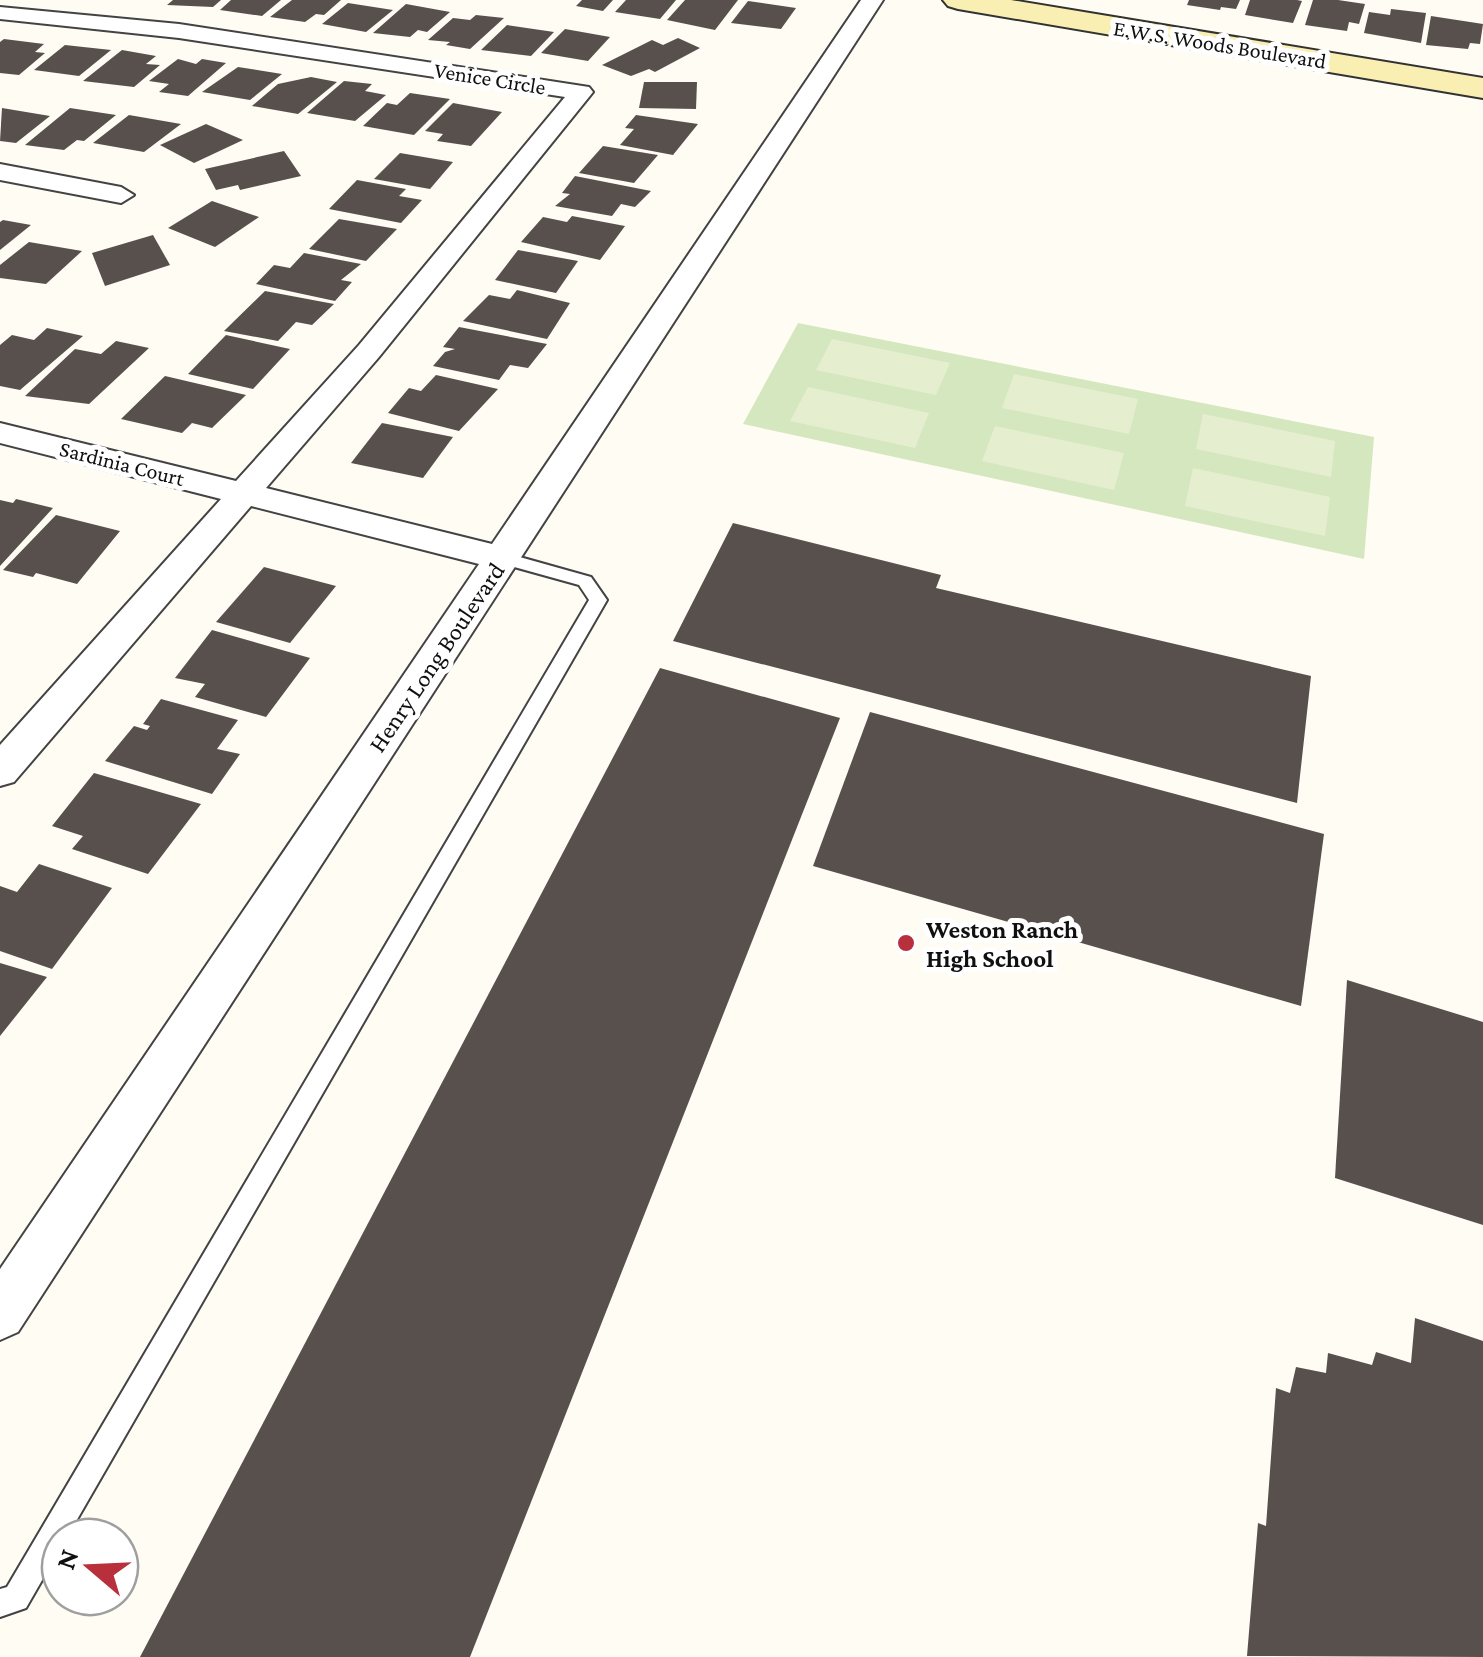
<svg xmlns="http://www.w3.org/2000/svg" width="1483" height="1657" font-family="'Crimson Pro',serif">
	<rect width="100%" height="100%" fill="#fefcf3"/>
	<path fill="#d5e7be" d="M798,323L1374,437L1364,559L743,424Z"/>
	<g fill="#e5efcf">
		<path d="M832,339L950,363L936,395L816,370Z"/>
		<path d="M1014,374L1138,399L1129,434L1002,408Z"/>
		<path d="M808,387L929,413L915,448L790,421Z"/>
		<path d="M1203,414L1335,441L1331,477L1196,449Z"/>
		<path d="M995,426L1124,453L1114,490L982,461Z"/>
		<path d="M1193,468L1330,497L1325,536L1185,506Z"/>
	</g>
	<g fill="#58504d">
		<path d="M173,0H221L213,7L167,5Z"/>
		<path d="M231,0H281L262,16L220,10Z"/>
		<path d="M292,0H341L324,15L316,14L305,22L270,17Z"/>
		<path d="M582,0H613L603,11L576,6Z"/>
		<path d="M626,0H676L660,19L615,12Z"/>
		<path d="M685,0H738L715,30L667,20Z"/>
		<path d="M1189,0H1240L1236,9L1221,7L1220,10L1187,5Z"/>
		<path d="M1250,0H1297L1302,1L1293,23L1245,15Z"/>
		<path d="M1313,0H1338L1365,4L1359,24L1349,22L1347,31L1305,25Z"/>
		<path d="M748,1L796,8L781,29L731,23Z"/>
		<path d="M348,3L393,10L366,32L322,24Z"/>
		<path d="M406,4L450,12L427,32L418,30L410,37L373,33Z"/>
		<path d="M1391,9L1426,13L1421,43L1364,33L1369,12L1390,15Z"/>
		<path d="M476,15L504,18L470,49L446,45L450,42L428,40L453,18L470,20Z"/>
		<path d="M1431,16L1483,24L1480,44L1470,43L1468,49L1426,45Z"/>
		<path d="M507,25L554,32L531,56L481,50Z"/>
		<path d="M565,29L610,37L588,61L541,53Z"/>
		<path d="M678,38L700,48L655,72L649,69L631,76L602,65L652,40L663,45Z"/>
		<path d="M4,39L44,44L35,52L45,53L19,75L0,73V42Z"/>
		<path d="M65,45L111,50L79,76L34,70Z"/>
		<path d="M122,50L156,56L146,64L160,65L134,87L83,81Z"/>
		<path d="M178,59L196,64L202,59L226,63L188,96L159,92L169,84L149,81Z"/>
		<path d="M238,67L282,74L250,100L202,92Z"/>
		<path d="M311,77L337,82L298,114L252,106L278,84Z"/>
		<path d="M344,81L372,84L365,91L386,95L355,121L307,113Z"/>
		<path d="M644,82H697L696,109L639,108Z"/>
		<path d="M410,93L450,99L414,135L363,126L387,103L397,105Z"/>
		<path d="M453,103L502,112L471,146L437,141L443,134L425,131Z"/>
		<path d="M2,108L50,116L16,143L0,141Z"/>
		<path d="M70,108L116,115L84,141L77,140L64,150L25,145Z"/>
		<path d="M129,115L181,124L144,152L93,143Z"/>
		<path d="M636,115L698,124L673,155L620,145L634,129L625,128Z"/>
		<path d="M206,124L243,140L194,163L160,145Z"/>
		<path d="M603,146L658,155L634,183L579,173Z"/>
		<path d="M284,151L301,176L240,190L238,185L216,190L205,169Z"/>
		<path d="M400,153L453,162L430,189L374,179Z"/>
		<path d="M575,176L651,191L635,207L621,204L612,216L555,206L570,194L562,193Z"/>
		<path d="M357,180L406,189L399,196L422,200L401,223L329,209Z"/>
		<path d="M212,201L259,217L215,247L168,228Z"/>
		<path d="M572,216L625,226L600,260L521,242L543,217L567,222Z"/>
		<path d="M339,219L397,229L366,261L309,249Z"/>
		<path d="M3,220L31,225L0,250V222Z"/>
		<path d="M153,235L170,265L105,286L92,253Z"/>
		<path d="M29,242L82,251L46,284L0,278V265Z"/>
		<path d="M518,250L578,261L556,293L495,280Z"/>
		<path d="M304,253L361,264L341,280L352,282L335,301L256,284L274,265L290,268Z"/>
		<path d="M517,290L570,303L547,339L463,321L489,295L510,299Z"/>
		<path d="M265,291L334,304L312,325L296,322L278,341L224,331Z"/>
		<path d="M459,327L547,344L528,368L510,365L499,380L433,366L445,352L455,349L443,347Z"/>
		<path d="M47,328L83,336L20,390L0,386V345L12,335L34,340Z"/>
		<path d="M226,335L290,349L253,389L188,374Z"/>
		<path d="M116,341L149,348L89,404L25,396L75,349L101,354Z"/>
		<path d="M436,375L498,389L459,431L388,413L409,388L421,391Z"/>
		<path d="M165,376L246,395L212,428L192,423L182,433L121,419Z"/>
		<path d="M382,423L453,437L423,478L351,463Z"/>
		<path d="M16,499L53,508L0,566V500L13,503Z"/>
		<path d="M56,515L120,531L77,584L36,573L33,577L3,570Z"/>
		<path d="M733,523L941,575L936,588L1311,676L1297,803L673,641Z"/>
		<path d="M264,567L336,586L290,643L216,622Z"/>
		<path d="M212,630L310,658L266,717L195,697L205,684L175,678Z"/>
		<path d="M660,668L840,718L470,1657H140Z"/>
		<path d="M161,699L238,720L217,749L240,754L212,794L105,761L134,726L147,730L150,726L143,724Z"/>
		<path d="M870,712L1324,834L1301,1006L813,866Z"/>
		<path d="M94,773L201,804L148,874L72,849L83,836L52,826Z"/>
		<path d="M39,864L112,888L52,969L0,951V886L17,892Z"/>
		<path d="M0,963L47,977L0,1036Z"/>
		<path d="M1347,980L1483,1022V1225L1335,1178Z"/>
		<path d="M1415,1318L1483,1341V1657L1247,1656L1258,1523L1266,1526L1276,1388L1290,1393L1296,1367L1326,1373L1328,1353L1372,1365L1376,1352L1411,1363Z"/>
	</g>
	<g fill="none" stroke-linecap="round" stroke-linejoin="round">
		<defs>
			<path id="lane" d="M502,552L591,577L607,600L67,1537H60V1549L26,1608L0,1617V1589L7,1587L589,600L579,585L496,562V554Z"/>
			<g id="street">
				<path d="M861,0H883L18,1332L0,1340V1269L479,564L251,506L14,782L0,786V745L221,499L0,443V423L236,481L359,345L565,97L179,38L0,19V7L179,24L589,87L593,92L589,97L379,357L266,488L492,544Z"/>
				<path d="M0,164L121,187L134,195L121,203L0,180Z"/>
			</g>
			<path id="secondary" d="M943,0H1011L1483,78V98L958,9L948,6Z"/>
		</defs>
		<use href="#lane" stroke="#434343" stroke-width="4"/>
		<use href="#street" stroke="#434343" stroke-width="4"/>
		<use href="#secondary" stroke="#323232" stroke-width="4"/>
		<use href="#lane" fill="#fff" fill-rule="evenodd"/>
		<use href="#street" fill="#fff" fill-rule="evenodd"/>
		<use href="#secondary" fill="#f9efb3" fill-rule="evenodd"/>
	</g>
	<circle fill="#b7303b" stroke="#fff" stroke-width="4" cx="906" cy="943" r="10"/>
	<g text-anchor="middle" stroke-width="10" stroke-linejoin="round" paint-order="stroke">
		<g font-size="22" fill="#101010" stroke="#fff">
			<text transform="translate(1220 44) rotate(9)" y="8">E.W.S. Woods Boulevard</text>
			<text transform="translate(490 78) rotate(9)" y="8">Venice Circle</text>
			<text transform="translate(122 463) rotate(14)" y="8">Sardinia Court</text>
		</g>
		<g font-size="25" fill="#101010" stroke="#fff">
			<text transform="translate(436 657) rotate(-56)" y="9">Henry Long Boulevard</text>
		</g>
		<g font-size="25" font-weight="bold" fill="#101010" stroke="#fff" text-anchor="start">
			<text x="926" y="938">Weston Ranch<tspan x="926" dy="29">High School</tspan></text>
		</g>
	</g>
	<g transform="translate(90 1567) rotate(289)"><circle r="48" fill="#ffffff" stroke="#9f9f9f" stroke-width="2.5"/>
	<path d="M0-8L18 38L0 25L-18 38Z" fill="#b7303b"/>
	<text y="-15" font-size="28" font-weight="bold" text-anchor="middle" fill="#101010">N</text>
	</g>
</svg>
